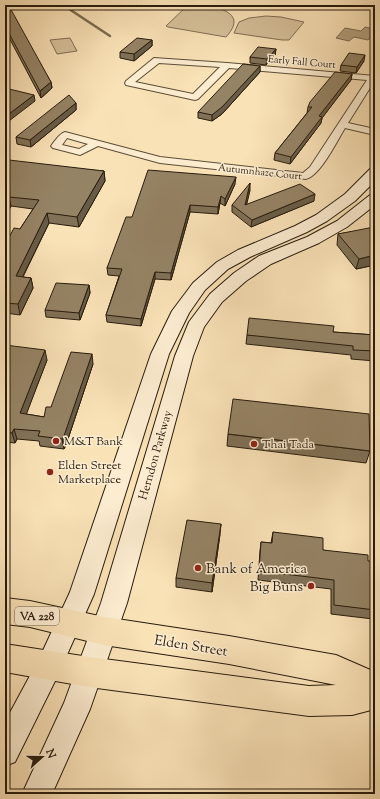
<svg xmlns="http://www.w3.org/2000/svg" width="380" height="799" font-family="'Sorts Mill Goudy',serif">
	<rect width="100%" height="100%" fill="#fae2b7"/>
	<filter id="stains"><feTurbulence type="fractalNoise" baseFrequency=".005" numOctaves="4"/><feColorMatrix values="0 0 0 0 .2 0 0 0 0 .09 0 0 0 0 .02 0 0 0 .5 -.17"/></filter>
	<radialGradient id="worn" r=".72"><stop offset=".6" stop-color="#630" stop-opacity="0"/><stop offset="1" stop-color="#630" stop-opacity=".3"/></radialGradient>
	<g fill="#d6c09a" stroke="#7f6e54">
		<path d="M188,5C208,5 252,9 226,37L168,27L166,26Z"/>
		<path d="M266,16L281,17L304,22L289,40H282L234,33L239,22L249,18Z"/>
		<path d="M70,38L77,51L57,54L50,40Z"/>
	</g>
	<path fill="#b39f7d" stroke="#7b6b50" d="M365,27L375,29V32L368,40L354,37L349,41L336,38L345,28L361,31Z"/>
	<g fill="none" stroke-linecap="round" stroke-linejoin="round">
		<path stroke="#7b6b50" stroke-width="2.5" d="M63,5L110,36"/>
		<defs>
			<path id="street" d="M154,58L227,63L375,76V80L348,123L375,129V135L345,128C337,141 320,176 306,179L160,163L98,146L80,155L53,148L51,146C55,141 59,134 65,132L160,157L303,173L310,167L367,80L229,68L198,99L195,100L126,85L125,83L126,81ZM159,63L220,67L193,94L135,82ZM67,138L88,144L79,149L62,145Z"/>
			<g id="secondary">
				<path d="M375,168V181L355,201L327,221L307,232L250,257L228,269L205,290L189,313L169,354L94,594L58,675L15,762L5,766V722L40,657L70,592L151,354L172,311L193,283L217,262L238,250L295,226L316,215L345,194L370,169Z"/>
				<path d="M375,194V205L347,227L319,243L271,264L246,281L222,302L204,327L193,356L127,603L90,709L52,794H22L64,703L101,603L175,356L189,322L210,294L234,273L259,256L307,237L337,221L370,195Z"/>
			</g>
			<path id="primary" d="M5,598L30,601L104,617L229,636L336,655L375,672V709L352,715L309,716L89,687L5,672V644L89,657L309,686L336,685L229,664L104,645L30,627L5,624Z"/>
		</defs>
		<use href="#street" stroke="#5c4e38" stroke-width="2"/>
		<use href="#secondary" stroke="#281c0d" stroke-width="2"/>
		<use href="#primary" stroke="#281c0d" stroke-width="2"/>
		<use href="#street" fill="#fcecd0" fill-rule="evenodd"/>
		<use href="#secondary" fill="#fcecd0" fill-rule="evenodd"/>
		<use href="#primary" fill="#fae2b7" fill-rule="evenodd"/>
	</g>
	<g fill="#807157" stroke="#281c0d">
		<path d="M150,5H160L158,7Z"/>
		<path d="M5,6L51,82L52,88L41,98L5,30Z"/>
		<path d="M152,40V46L134,61L120,58V52Z"/>
		<path d="M276,49L275,55L266,65L250,63V57Z"/>
		<path d="M364,61L356,73L340,71L341,65Z"/>
		<path d="M260,66V72L222,114L212,121L198,118V112Z"/>
		<path d="M352,74L351,80L322,118L321,123L290,164L274,160L275,153L307,113L308,107Z"/>
		<path d="M76,103V110L31,147L17,144L16,137Z"/>
		<path d="M5,164L104,171L105,181L79,227L49,223L23,277L31,278L33,288L20,315L5,313V245L20,229L33,209L11,206L5,217Z"/>
		<path d="M235,184L225,206L220,203L218,214L190,212L171,280L155,279L141,326L107,322L106,315L119,276L108,275L107,268L132,217Z"/>
		<path d="M250,190L246,205L314,201L251,227L232,212V205Z"/>
		<path d="M375,228V265L356,269L337,245L338,234Z"/>
		<path d="M89,285L90,293L80,320L46,317L45,310Z"/>
		<path d="M333,332L375,335V361L351,359V355L246,344L247,335Z"/>
		<path d="M5,345L47,360L26,414L44,417L51,407L93,364L66,445L64,449L40,446L39,441L17,439L15,443L5,442Z"/>
		<path d="M228,434L370,451L366,463L227,446Z"/>
		<path d="M273,532L323,550L368,561L375,581V613L373,619L331,614V589L258,580L260,551L261,542L271,543Z"/>
		<path d="M220,534L212,592L176,587V578Z"/>
	</g>
	<g fill="#685c47" stroke="#281c0d">
		<path d="M152,40V46L134,61V54Z"/>
		<path d="M276,49L275,55L266,65L267,59Z"/>
		<path d="M365,55L364,61L356,73L357,67Z"/>
		<path d="M260,66V72L222,114L212,121V115Z"/>
		<path d="M352,74L351,80L322,118L321,123L290,164L291,157L319,116Z"/>
		<path d="M51,82L52,88L41,98L40,91Z"/>
		<path d="M34,95L35,101L5,124V117Z"/>
		<path d="M76,103V110L31,147L30,140Z"/>
		<path d="M104,171L105,181L79,227L77,217Z"/>
		<path d="M236,177L235,184L225,206V199Z"/>
		<path d="M250,183V190L245,212V205Z"/>
		<path d="M315,194L314,201L251,227L252,220Z"/>
		<path d="M221,196L220,203L218,214V207Z"/>
		<path d="M9,197L11,206L5,217V204Z"/>
		<path d="M190,205V212L171,280V273Z"/>
		<path d="M47,213L49,223L18,286L16,276Z"/>
		<path d="M375,255V265L356,269L359,259Z"/>
		<path d="M155,272V279L141,326V319Z"/>
		<path d="M31,278L33,288L20,315L18,304Z"/>
		<path d="M89,285L90,293L80,320L79,313Z"/>
		<path d="M45,350L47,360L23,423L20,413Z"/>
		<path d="M92,354L93,364L66,445L64,449L62,439Z"/>
		<path d="M14,429L17,439L15,443L12,433Z"/>
		<path d="M221,524L220,534L212,592V583Z"/>
	</g>
	<g fill="#958365" stroke="#281c0d">
		<path d="M5,6H9L51,82L40,91L5,26Z"/>
		<path d="M137,38L152,40L134,54L120,52Z"/>
		<path d="M258,47L276,49L267,59L250,57Z"/>
		<path d="M349,53L365,55L357,67L341,65Z"/>
		<path d="M243,64L260,66L222,107L212,115L198,112Z"/>
		<path d="M335,72L352,74L319,116L322,117L291,157L275,153L312,107H308L310,102Z"/>
		<path d="M5,88L34,95L5,117Z"/>
		<path d="M69,95L76,103L30,140L16,137Z"/>
		<path d="M9,160L104,171L77,217L47,213L16,276L31,278L18,304L5,303V263L10,254H5V245L14,228L20,229L39,200L9,197L5,204V164Z"/>
		<path d="M148,170L236,177L225,199L221,196L218,207L190,205L171,273L155,272L141,319L106,315L122,269L107,268L126,217H132Z"/>
		<path d="M250,183L245,205L300,184L315,194L252,220L232,205Z"/>
		<path d="M374,227L375,228V255L359,259L338,234Z"/>
		<path d="M56,283L89,285L79,313L45,310Z"/>
		<path d="M249,318L334,326L333,332L375,335V351L353,350V346L247,335Z"/>
		<path d="M5,345L45,350L20,413L44,417L46,407H51L71,352L92,354L64,436L62,439L38,436L40,431L14,429L12,433L5,432Z"/>
		<path d="M233,399L369,414L370,451L228,434Z"/>
		<path d="M187,520L221,524L212,583L176,578Z"/>
		<path d="M273,532L323,538V550L368,555V561H374L375,581V610L334,605V580L259,571L261,542L272,543Z"/>
	</g>
	<g fill="#8f2418" stroke="#fcecd0" stroke-width="1.5">
		<circle cx="56" cy="441" r="4"/>
		<circle cx="254" cy="444" r="4"/>
		<circle cx="50" cy="472" r="4"/>
		<circle cx="198" cy="568" r="4"/>
		<circle cx="311" cy="586" r="4"/>
	</g>
	<g text-anchor="middle" stroke-width="3" stroke-linejoin="round" paint-order="stroke">
		<g font-size="10" fill="#281c0d" stroke="#fcecd0">
			<text transform="translate(302 61) rotate(5)" y="4">Early Fall Court</text>
			<text transform="translate(260 171) rotate(6)" y="4">Autumnhaze Court</text>
		</g>
		<rect fill="#fcecd0" stroke="#685a48" stroke-width="1" x="15" y="607" width="44" height="18" rx="3"/>
		<g font-size="11" font-weight="bold" fill="#281c0d">
			<text x="37" y="620">VA 228</text>
		</g>
		<g font-size="12" fill="#281c0d" stroke="#fcecd0" text-anchor="start">
			<text x="64" y="445">M&amp;T Bank</text>
			<text x="262" y="448">Thai Tada</text>
			<text x="58" y="469">Elden Street<tspan x="58" dy="14">Marketplace</tspan></text>
		</g>
		<g font-size="12" fill="#281c0d" stroke="#fcecd0">
			<text transform="translate(155 455) rotate(-74)" y="4">Herndon Parkway</text>
		</g>
		<g font-size="14" fill="#281c0d" stroke="#fcecd0" text-anchor="start">
			<text x="206" y="573">Bank of America</text>
			<text x="303" y="591" text-anchor="end">Big Buns</text>
		</g>
		<g font-size="14" fill="#281c0d" stroke="#fcecd0">
			<text transform="translate(191 645) rotate(9)" y="5">Elden Street</text>
		</g>
	</g>
	<rect width="380" height="799" fill="none" stroke="#fae2b7" stroke-width="20"/>
	<rect x="6" y="6" width="368" height="787" fill="none" stroke="#281c0d" stroke-width="2"/>
	<rect x="10" y="10" width="360" height="779" fill="none" stroke="#281c0d"/>
	<g transform="translate(42 757) rotate(69)" stroke="#fcecd0" stroke-width="3" paint-order="stroke">
	<path d="M0-3L7 15L0 10L-7 15Z" fill="#281c0d"/>
	<text y="-6" font-size="11" font-weight="bold" text-anchor="middle" fill="#281c0d">N</text>
	</g>
	<rect width="100%" height="100%" filter="url(#stains)"/>
	<rect width="100%" height="100%" fill="url(#worn)"/>
</svg>
